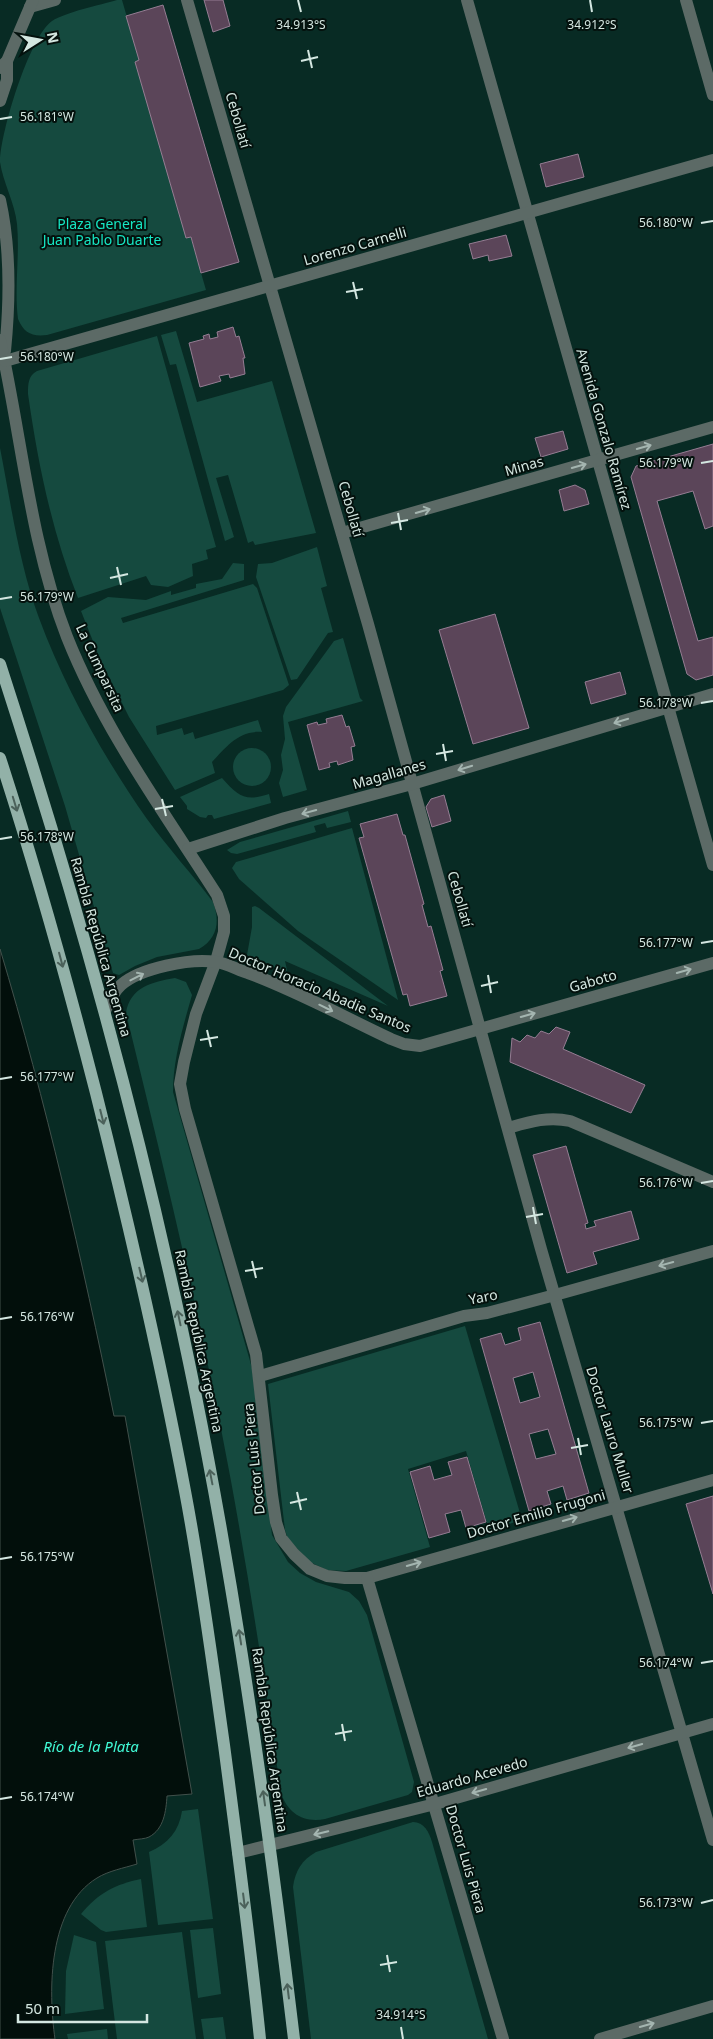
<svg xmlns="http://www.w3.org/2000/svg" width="713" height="2039" font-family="'Noto Sans',sans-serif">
	<rect width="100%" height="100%" fill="#082b24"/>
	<g fill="#154a3f">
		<path d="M117,0H122L206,290L47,335C32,337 24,333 18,319C14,288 20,256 17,224C15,203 3,183 0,162C0,134 29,37 52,21C66,12 100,5 117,0Z"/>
		<path d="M176,331L197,402L272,381L316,533L255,545L253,541L248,543L228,475L216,478L234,537L225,541L176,364L170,365L161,335Z"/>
		<path d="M157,336L216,547L206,550L208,559L192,564L193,576L168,587L151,585L146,576L78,598C52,532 38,464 28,394C28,384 28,376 37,371Z"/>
		<path d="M0,448C11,504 19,564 39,618C65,688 104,758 147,819C168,848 192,874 213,902C220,921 218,938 199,949L157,957L135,966L119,975L113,973L65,806L0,608Z"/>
		<path d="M317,547L327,586L321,588L333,632L328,633L297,679L291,680L256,577L258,564L272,563Z"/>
		<path d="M233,563L244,564V580L121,618L123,623L253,584L257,588L288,682L289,685L283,690L156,726L157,735L182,728L184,735L193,732L195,739L258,720L262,732C239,730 226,747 212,762L215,773L175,790L129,717L100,659L81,611L108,597L146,600L171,591V595L196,588V584L222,579Z"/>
		<path d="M343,638L360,698L363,701L288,722L307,790L283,797L279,783L283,770L281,755L285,739L283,716L286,707L334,641Z"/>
		<circle cx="252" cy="767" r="19"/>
		<path d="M222,778C238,796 245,802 269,794L271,803L214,819L212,815H208L206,818L200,817L187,809V806L180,797Z"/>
		<path d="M348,811L351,822L327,828L325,823L314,826L316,832L237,854L231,853L227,850L240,842Z"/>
		<path d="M352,828L398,1000L298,931L239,879L232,868L236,862Z"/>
		<path d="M255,906L259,908L388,1006L285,961L287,970L286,972L250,958L247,955L252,927V907Z"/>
		<path d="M175,978L186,982L192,995C183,1027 173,1059 173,1092L252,1368L272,1535L288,1562L300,1573L316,1582L349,1592L359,1601L367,1615L414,1782L412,1792L408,1795L325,1819C304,1823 288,1814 281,1793C266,1689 250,1585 231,1481C202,1324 164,1169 126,1013C130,987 152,982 175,978Z"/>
		<path d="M465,1326L522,1520L489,1530L466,1451L408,1469L430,1547L346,1571L327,1570L310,1562L288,1539L285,1530L268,1384Z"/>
		<path d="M198,1809L213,1919L158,1925L149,1852C168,1844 179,1831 182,1811Z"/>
		<path d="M413,1822C424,1822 429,1832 432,1842L488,2039H311L293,1887C295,1871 302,1860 316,1852Z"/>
		<path d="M141,1879L147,1927L106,1932L101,1930L81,1914C98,1893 116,1884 141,1879Z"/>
		<path d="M213,1928L221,1994L198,1998L190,1930Z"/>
		<path d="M182,1932L196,2039H117L105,1941Z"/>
		<path d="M74,1935L96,1942L104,2009L65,2014L66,1971Z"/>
		<path d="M223,2017L226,2039H204L201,2019Z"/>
		<path d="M107,2029L108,2039H68L67,2034Z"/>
	</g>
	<path fill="#020f0b" stroke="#41504b" d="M0,949C46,1102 82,1259 114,1416H125L192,1794L167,1796C166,1811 164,1829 149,1837C145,1839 138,1839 133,1840L137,1864C124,1868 108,1871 97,1878C48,1908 48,1990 55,2039H0Z"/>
	<g fill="#5b4559" stroke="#957d93" fill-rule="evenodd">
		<path d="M204,0H223L230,26L213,32Z"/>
		<path d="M163,5L239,262L201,273L191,237L186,238L135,62L139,60L126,16Z"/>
		<path d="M578,154L584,177L546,187L540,164Z"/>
		<path d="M506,235L512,256L489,261L488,255L473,259L469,244Z"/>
		<path d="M233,327L236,337L239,336L245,358H243L245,374L230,378L229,374L219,376L221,381L200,387L189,343L204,339L203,336L209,334L210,339L218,337L217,332Z"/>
		<path d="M563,431L568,449L541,457L535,438Z"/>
		<path d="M713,444V526L705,529L693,491L657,501L698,641L713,637V675L696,680L687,674L631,477L636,466Z"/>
		<path d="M575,485L585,490L589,504L564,511L559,490Z"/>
		<path d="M495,614L529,728L473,744L439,630Z"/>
		<path d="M620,672L626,694L591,704L585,682Z"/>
		<path d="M342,715L346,727L349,726L355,746L351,747L353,760L338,765L337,761L329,763L330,767L319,770L307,725L317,722L318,725L327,723L326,719Z"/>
		<path d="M444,795L451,821L432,827L426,807L431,799Z"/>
		<path d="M397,814L403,835H405L424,904L422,905L428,927L431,926L443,970L440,971L447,996L410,1006L407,994L403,995L359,838L364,837L360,824Z"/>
		<path d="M556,1027L570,1032L563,1049L645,1085L631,1113L510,1062L512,1038L520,1042L527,1035L535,1038L541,1031L549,1034Z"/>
		<path d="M566,1146L588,1223L585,1224L586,1229L596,1226L594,1221L631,1211L639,1239L593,1252L597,1264L567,1273L533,1155Z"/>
		<path d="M540,1322L589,1493L567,1500L563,1486L547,1491L551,1504L529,1511L480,1339L501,1333L505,1345L521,1340L518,1328ZM533,1372L540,1397L520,1403L513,1378ZM548,1429L556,1454L536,1459L529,1434Z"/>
		<path d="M467,1457L486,1522L466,1528L461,1510L445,1514L450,1532L429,1538L410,1472L430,1466L434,1480L452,1475L448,1462Z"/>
		<path d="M713,1496V1594L686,1504Z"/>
	</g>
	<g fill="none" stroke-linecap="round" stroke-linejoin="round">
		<g stroke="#5c6a66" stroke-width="12">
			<path d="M187,0L368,624L541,1249L713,1840"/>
			<path d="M467,0L713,865"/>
			<path d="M686,0L713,95"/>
			<path d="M30,7L55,0"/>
			<path d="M0,68L7,61L33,0"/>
			<path d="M0,101L7,80V61"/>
			<path d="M0,200C11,249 10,301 5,351"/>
			<path d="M0,340C22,439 30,542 67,637C104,730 164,812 217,895L224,916V932L216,961L196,1014L184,1062L180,1084L185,1109L256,1354L272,1495L276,1522L281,1538L294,1554L310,1569L327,1576L345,1578H367L713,1480"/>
			<path d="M5,361L713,160"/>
			<path d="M342,533L713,427"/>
			<path d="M188,849L285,818L412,784L713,694"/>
			<path d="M105,1011C109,1002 113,992 121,985C140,968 191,958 216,962C226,963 238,970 248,973C297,991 344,1017 391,1039L404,1044L420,1046L713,963"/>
			<path d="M508,1128C529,1122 548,1116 570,1121L713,1182"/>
			<path d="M260,1376L464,1316L487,1313L555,1295L713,1251"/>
			<path d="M367,1578L503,2039"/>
			<path d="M238,1853L435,1804L713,1724"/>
			<path d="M600,2039L713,2006"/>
		</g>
		<g stroke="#92b1a8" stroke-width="12">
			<path d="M0,664C65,864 123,1066 169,1271C227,1524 263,1781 294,2039"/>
			<path d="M0,758C36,869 67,980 96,1093C129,1225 160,1358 185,1491C201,1575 212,1660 224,1745C237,1843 250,1941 260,2039"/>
		</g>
	</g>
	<defs><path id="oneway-shaft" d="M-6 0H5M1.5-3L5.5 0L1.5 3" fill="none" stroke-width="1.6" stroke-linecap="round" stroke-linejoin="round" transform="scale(1.25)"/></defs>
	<g stroke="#a4b5b0">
		<use href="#oneway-shaft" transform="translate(644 447) rotate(-16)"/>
		<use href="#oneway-shaft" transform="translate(579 466) rotate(-16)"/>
		<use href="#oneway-shaft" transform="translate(423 511) rotate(-16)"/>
		<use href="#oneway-shaft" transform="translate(621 721) rotate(163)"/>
		<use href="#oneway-shaft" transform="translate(465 768) rotate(163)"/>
		<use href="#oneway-shaft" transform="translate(309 812) rotate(165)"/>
		<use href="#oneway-shaft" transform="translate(684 971) rotate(-16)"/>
		<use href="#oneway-shaft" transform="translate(137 977) rotate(-27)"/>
		<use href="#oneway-shaft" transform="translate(326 1008) rotate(26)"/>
		<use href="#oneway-shaft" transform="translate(528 1015) rotate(-16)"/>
		<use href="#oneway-shaft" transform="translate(666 1264) rotate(165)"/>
		<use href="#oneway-shaft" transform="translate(570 1519) rotate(-16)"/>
		<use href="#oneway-shaft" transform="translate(414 1564) rotate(-16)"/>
		<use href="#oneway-shaft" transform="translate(635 1746) rotate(164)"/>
		<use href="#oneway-shaft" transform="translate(479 1791) rotate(164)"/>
		<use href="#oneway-shaft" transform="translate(321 1833) rotate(166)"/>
		<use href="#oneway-shaft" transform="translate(647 2025) rotate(-16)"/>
	</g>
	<g stroke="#4b615a">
		<use href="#oneway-shaft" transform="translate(15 804) rotate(73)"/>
		<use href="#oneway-shaft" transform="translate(61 960) rotate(75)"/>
		<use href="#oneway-shaft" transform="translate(102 1117) rotate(76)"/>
		<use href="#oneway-shaft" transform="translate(141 1275) rotate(77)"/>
		<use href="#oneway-shaft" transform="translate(179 1318) rotate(-102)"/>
		<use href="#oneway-shaft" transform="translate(211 1477) rotate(-101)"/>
		<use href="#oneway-shaft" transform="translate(240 1637) rotate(-99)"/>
		<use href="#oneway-shaft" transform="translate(264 1798) rotate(-98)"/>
		<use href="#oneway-shaft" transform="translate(244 1901) rotate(83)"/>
		<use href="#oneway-shaft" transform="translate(288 1991) rotate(-97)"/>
	</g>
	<path fill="none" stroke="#d4e7e1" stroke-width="2" d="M298,0L301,12M590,0L592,12M308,50L312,68M301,61L318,57M0,119L12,117M701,223L713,221M353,282L357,299M346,292L363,289M0,359L12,357M701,463L713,461M398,513L401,530M391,523L408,520M117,567L121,585M110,578L128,574M0,599L12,597M701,703L713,701M443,744L446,761M436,754L453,751M162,799L166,816M155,809L173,806M0,839L12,837M701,943L713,941M488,975L491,993M481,986L498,982M207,1030L211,1047M200,1040L218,1037M0,1079L12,1077M701,1183L713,1181M533,1207L536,1224M526,1217L543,1214M252,1261L256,1278M245,1271L263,1268M0,1319L12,1317M701,1423L713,1421M578,1438L581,1455M571,1448L588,1445M297,1492L301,1510M290,1503L307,1499M0,1559L12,1557M701,1663L713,1661M342,1724L345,1741M335,1734L352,1731M0,1799L12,1797M701,1903L713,1900M387,1955L390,1972M380,1965L397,1962M401,2027L403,2039"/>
	<g text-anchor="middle" stroke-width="4" stroke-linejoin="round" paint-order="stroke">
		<g font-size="14" fill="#d4e7e1" stroke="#04110d">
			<text transform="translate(238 120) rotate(74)" y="5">Cebollatí</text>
			<text transform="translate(355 246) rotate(-16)" y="5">Lorenzo Carnelli</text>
			<text transform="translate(604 429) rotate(74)" y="5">Avenida Gonzalo Ramírez</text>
			<text transform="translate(524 466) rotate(-16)" y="5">Minas</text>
			<text transform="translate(351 509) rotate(74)" y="5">Cebollatí</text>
			<text transform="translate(100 668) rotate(65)" y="5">La Cumparsita</text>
			<text transform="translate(389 774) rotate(-16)" y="5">Magallanes</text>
			<text transform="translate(460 899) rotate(74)" y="5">Cebollatí</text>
			<text transform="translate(101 947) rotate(74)" y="5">Rambla República Argentina</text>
			<text transform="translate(593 981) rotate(-16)" y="5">Gaboto</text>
			<text transform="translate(320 990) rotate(23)" y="5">Doctor Horacio Abadie Santos</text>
			<text transform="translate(483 1297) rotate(-11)" y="5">Yaro</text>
			<text transform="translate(199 1341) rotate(78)" y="5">Rambla República Argentina</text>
			<text transform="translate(610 1430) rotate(73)" y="5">Doctor Lauro Muller</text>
			<text transform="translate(254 1459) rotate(-96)" y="5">Doctor Luis Piera</text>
			<text transform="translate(536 1514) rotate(-16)" y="5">Doctor Emilio Frugoni</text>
			<text transform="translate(270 1740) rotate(82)" y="5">Rambla República Argentina</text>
			<text transform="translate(472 1777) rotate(-16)" y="5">Eduardo Acevedo</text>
			<text transform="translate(466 1859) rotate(74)" y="5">Doctor Luis Piera</text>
		</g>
		<g font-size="14" fill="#16e6c3" stroke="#04110d">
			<text x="102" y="229">Plaza General<tspan x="102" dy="16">Juan Pablo Duarte</tspan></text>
		</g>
		<g font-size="15" font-style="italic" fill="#40f9d5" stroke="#04110d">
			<text x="91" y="1752">Río de la Plata</text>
		</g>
	</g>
	<g font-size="12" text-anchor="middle" fill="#d4e7e1" stroke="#04110d" stroke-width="4" stroke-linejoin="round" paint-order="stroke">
		<text x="301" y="29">34.913°S</text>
		<text x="592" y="29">34.912°S</text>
		<text x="47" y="121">56.181°W</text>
		<text x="666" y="227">56.180°W</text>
		<text x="47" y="361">56.180°W</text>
		<text x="666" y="467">56.179°W</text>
		<text x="47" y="601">56.179°W</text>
		<text x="666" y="707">56.178°W</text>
		<text x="47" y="841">56.178°W</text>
		<text x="666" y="947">56.177°W</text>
		<text x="47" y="1081">56.177°W</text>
		<text x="666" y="1187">56.176°W</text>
		<text x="47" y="1321">56.176°W</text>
		<text x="666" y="1427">56.175°W</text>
		<text x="47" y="1561">56.175°W</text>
		<text x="666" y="1667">56.174°W</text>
		<text x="47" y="1801">56.174°W</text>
		<text x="666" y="1907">56.173°W</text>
		<text x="401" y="2019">34.914°S</text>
	</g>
	<g transform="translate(40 40) rotate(79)" stroke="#04110d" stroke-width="4" paint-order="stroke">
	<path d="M0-4L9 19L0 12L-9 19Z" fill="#d4e7e1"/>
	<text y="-8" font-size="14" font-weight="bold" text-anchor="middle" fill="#d4e7e1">N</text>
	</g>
	<path d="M18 2014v8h129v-8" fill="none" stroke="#d4e7e1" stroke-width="2.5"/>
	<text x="25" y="2014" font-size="15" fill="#d4e7e1" stroke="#04110d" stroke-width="4" paint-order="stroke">50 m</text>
</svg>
